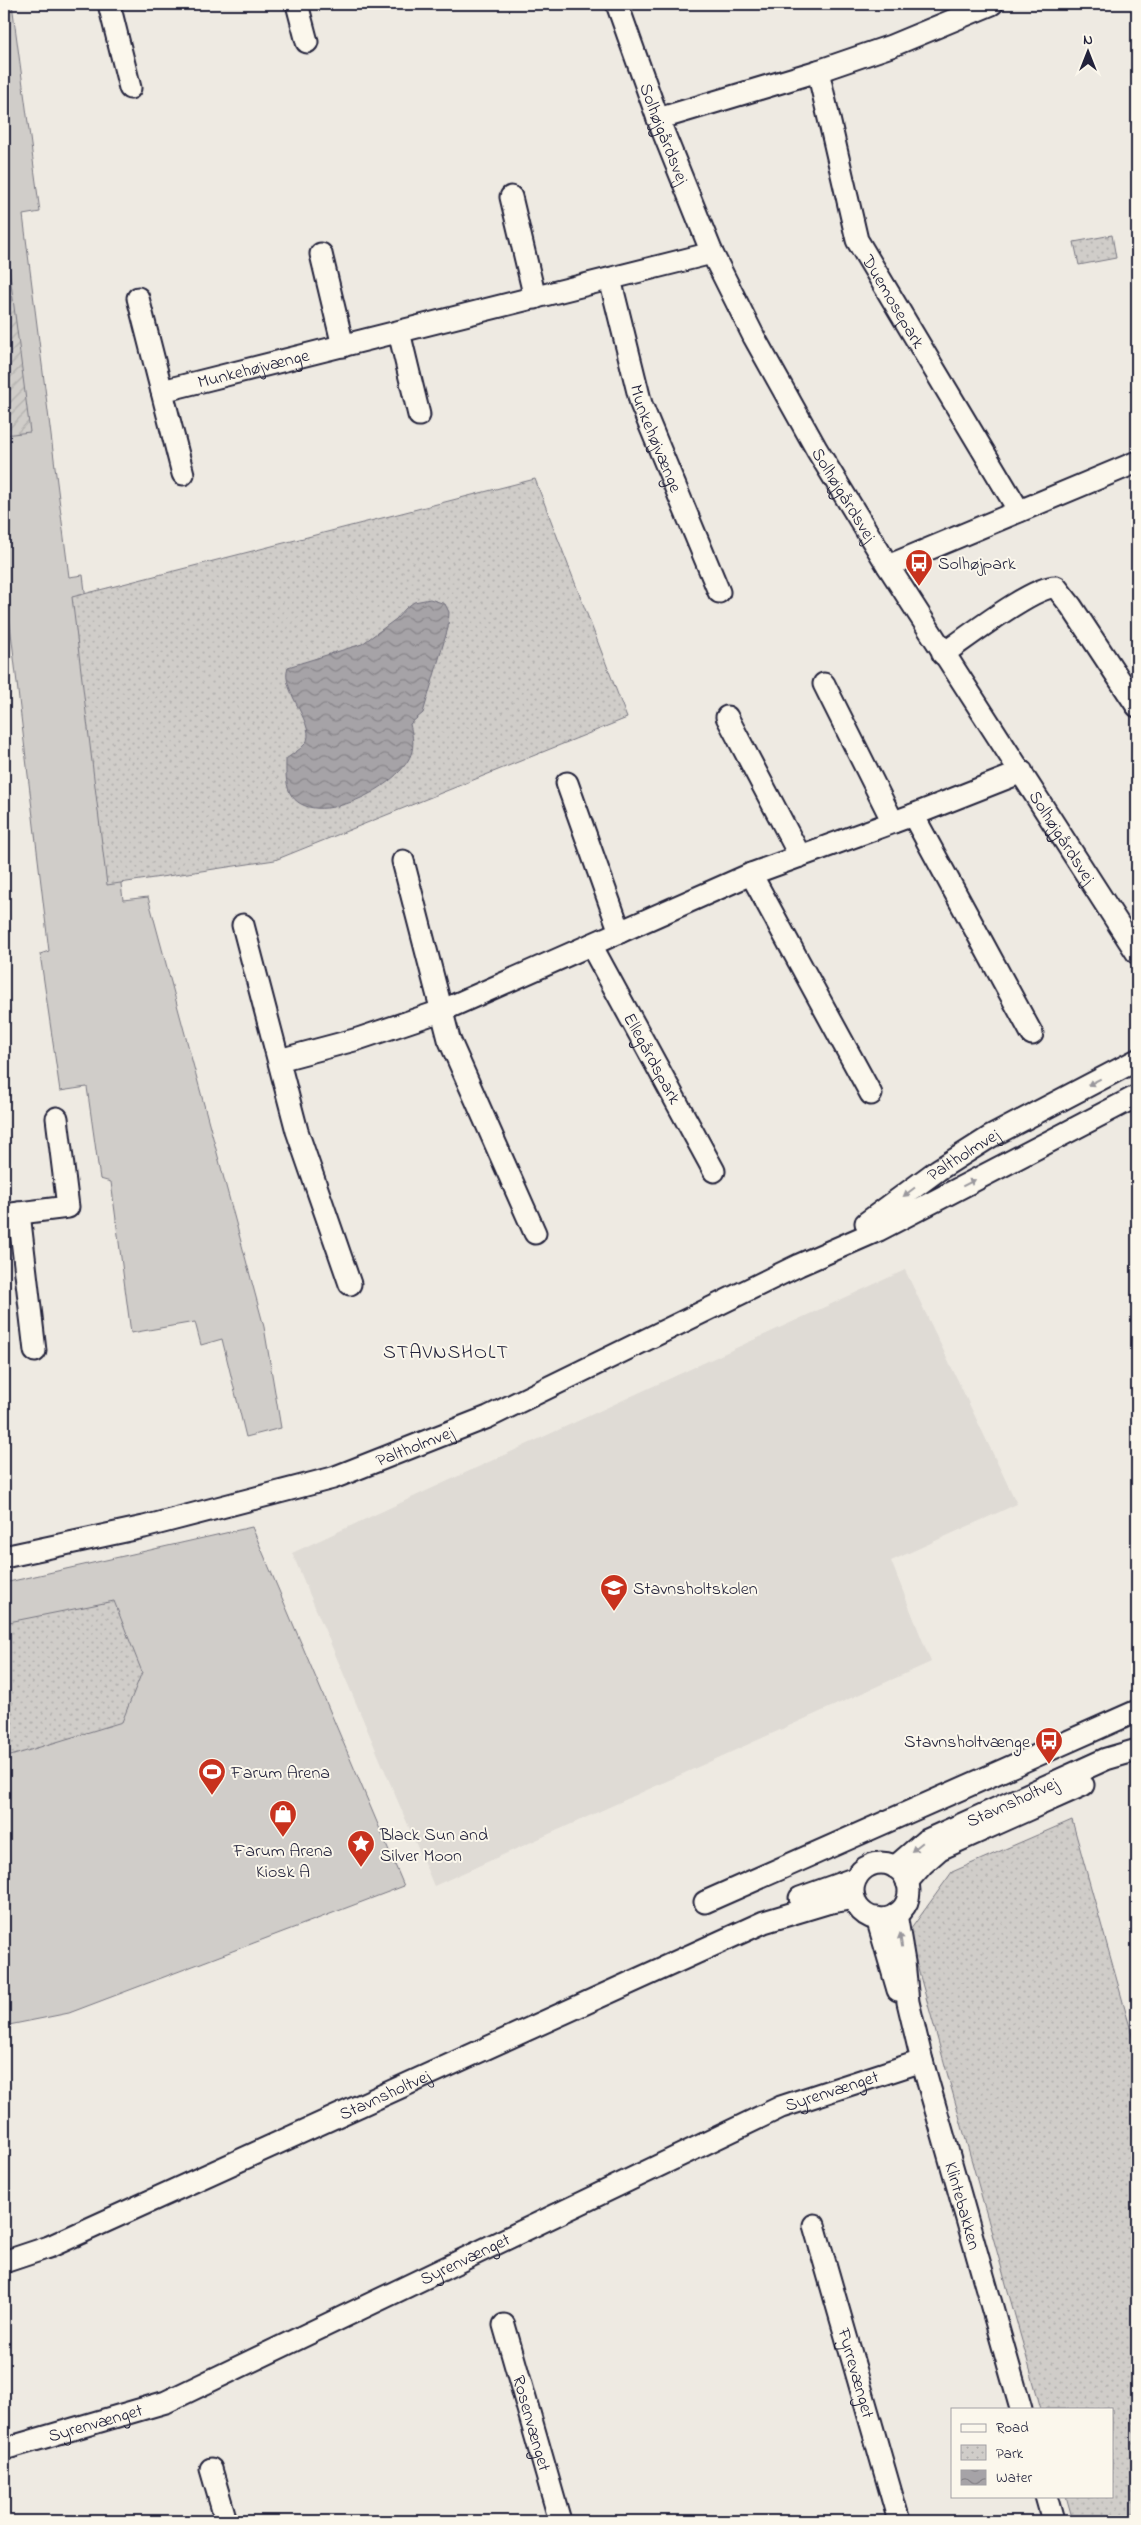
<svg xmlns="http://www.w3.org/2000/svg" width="1141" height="2525" font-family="'Indie Flower',sans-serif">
	<defs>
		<pattern id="park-dots" width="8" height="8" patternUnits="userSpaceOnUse" patternTransform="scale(1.25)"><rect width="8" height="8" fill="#d0cdc9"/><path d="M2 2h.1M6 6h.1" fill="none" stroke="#b2b0ae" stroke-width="1.8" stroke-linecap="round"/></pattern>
		<pattern id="garden-furrows" width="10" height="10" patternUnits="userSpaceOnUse" patternTransform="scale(1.25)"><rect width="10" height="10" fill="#d0cdc9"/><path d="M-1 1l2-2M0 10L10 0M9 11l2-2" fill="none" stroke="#b2b0ae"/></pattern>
		<pattern id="water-waves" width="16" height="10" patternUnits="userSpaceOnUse" patternTransform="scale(1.25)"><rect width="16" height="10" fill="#a6a3a7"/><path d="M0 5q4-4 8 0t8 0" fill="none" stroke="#878489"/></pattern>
	</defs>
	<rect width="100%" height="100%" fill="#eeeae2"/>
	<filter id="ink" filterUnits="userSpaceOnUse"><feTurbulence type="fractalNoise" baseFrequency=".02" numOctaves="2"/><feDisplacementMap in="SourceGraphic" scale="10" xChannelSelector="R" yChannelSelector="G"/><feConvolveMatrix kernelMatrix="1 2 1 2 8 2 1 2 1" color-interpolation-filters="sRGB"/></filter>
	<g filter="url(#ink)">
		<path fill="#dfdbd5" d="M905,1270L1017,1504L891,1561L931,1662L434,1886L292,1553Z"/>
		<g fill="#d0cdc9" stroke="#797882">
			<path d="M4,4H12L40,212L23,215L69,577L83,575L123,900L148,897L264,1327L281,1428L246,1437L222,1339L201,1345L195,1322L131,1333L111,1182L100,1179L87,1087L60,1091L40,954L49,951L4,574Z"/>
			<path d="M252,1527L404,1886L69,2013L4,2026V1583Z"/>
		</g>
		<g fill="url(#park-dots)" stroke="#797882">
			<path d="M1112,235L1116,258L1079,265L1074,242Z"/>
			<path d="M535,479L627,718L275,860L107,885L72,597Z"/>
			<path d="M114,1601L142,1672L122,1722L4,1758V1623Z"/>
			<path d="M1072,1820L1137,2052V2521H1073L1066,2496H1112V2409H1041L908,1933L952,1872Z"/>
		</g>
		<path fill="url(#garden-furrows)" stroke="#797882" d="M4,228L30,432L4,435Z"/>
		<path fill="url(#water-waves)" stroke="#716f7c" d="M430,599L445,604L449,612L448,628L423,713L410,724C412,733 414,742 412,751C404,786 312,833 290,793C285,782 286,770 286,759C292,754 300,750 305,744C319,727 279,690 288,667L362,644L396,619L406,608L414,602Z"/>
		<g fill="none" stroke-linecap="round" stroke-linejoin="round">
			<defs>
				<g id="minor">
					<path d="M109,4L130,88"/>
					<path d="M297,4L307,42"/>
					<path id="s1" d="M617,4L658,119L712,253L754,337L817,450L888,566L1137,953"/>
					<path id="s2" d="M818,71L857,240L1019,511"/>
					<path d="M658,119L818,71L891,46L992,4"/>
					<path d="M511,197L535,298"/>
					<path d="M321,254L343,346"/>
					<path id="s3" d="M610,279L641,404L719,592"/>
					<path d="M138,298L183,474"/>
					<path d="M399,332L419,415"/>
					<path id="s4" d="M162,391L712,253"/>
					<path d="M888,566L1137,462"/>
					<path d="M943,654C965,639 1034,585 1056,587L1071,606L1137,706"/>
					<path d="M824,684L893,822"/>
					<path d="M727,717L800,856"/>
					<path d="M567,783L620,932"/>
					<path d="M913,815L1032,1034"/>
					<path d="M403,861L449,1039L535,1233"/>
					<path d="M751,874L871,1094"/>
					<path d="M243,925L297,1131L350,1284"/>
					<path id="s5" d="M591,945L714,1171"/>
					<path d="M279,1060L358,1039L441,1011L751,874L913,815L1022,772"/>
					<path d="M19,1213L35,1351"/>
					<path d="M4,1215L68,1207L57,1118"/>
					<path id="s6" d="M866,1223L938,1170L990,1137L1137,1060"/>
					<path id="s7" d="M4,1557L144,1527L333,1478L488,1417L799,1265L879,1230L1137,1096"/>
					<circle cx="881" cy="1891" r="28"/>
					<path id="s8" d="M895,1867L925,1841L1106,1759L1137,1750"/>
					<path d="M907,1882L922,1865L940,1849L1083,1785"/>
					<path d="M800,1898L856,1878"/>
					<path d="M705,1902L1137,1711"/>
					<path id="s9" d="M896,1914L904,1962L908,2002L922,2061L1021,2409"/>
					<path d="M877,1918L898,1990"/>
					<path id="s10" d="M814,2225L899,2521"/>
					<path id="s11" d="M4,2262L49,2247L764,1922L827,1903L854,1898"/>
					<path id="s12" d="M504,2325L560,2521"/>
					<path id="s13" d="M4,2449L166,2402L781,2107L922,2061"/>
					<path d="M211,2469L226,2521"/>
					<path d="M1046,2496L1053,2521"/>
				</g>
			</defs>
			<use href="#minor" stroke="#22223b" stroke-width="25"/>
			<use href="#minor" stroke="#fbf7ec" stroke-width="21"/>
		</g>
		<defs><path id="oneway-solid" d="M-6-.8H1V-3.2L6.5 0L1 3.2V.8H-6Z" transform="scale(1.25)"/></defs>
		<g fill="#99979c">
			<use href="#oneway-solid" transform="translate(1094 1082) rotate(153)"/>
			<use href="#oneway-solid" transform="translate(969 1183) rotate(-27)"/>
			<use href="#oneway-solid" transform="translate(909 1192) rotate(143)"/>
			<use href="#oneway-solid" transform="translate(917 1847) rotate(141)"/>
			<use href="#oneway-solid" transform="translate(901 1940) rotate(-99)"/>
		</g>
	</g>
	<defs>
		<symbol id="bus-pin" viewBox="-11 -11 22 30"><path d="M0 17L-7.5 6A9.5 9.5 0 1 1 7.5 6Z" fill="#c8321e" stroke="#fbf7ec"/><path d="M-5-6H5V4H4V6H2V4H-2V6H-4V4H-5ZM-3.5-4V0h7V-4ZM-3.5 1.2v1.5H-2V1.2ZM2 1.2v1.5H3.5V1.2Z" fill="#fff"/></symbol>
		<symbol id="school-pin" viewBox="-11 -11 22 30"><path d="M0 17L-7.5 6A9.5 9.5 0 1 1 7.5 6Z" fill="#c8321e" stroke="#fbf7ec"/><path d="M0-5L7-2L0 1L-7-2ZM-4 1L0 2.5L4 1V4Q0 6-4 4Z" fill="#fff"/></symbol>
		<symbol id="stadium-pin" viewBox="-11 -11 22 30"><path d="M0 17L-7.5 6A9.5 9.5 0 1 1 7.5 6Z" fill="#c8321e" stroke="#fbf7ec"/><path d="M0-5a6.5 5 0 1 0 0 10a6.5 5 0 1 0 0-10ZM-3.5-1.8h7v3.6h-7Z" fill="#fff"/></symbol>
		<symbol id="shop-pin" viewBox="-11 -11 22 30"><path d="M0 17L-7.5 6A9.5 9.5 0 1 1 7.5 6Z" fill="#c8321e" stroke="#fbf7ec"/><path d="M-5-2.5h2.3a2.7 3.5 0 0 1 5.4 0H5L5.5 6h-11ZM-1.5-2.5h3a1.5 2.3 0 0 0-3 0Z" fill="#fff"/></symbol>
		<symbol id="sight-pin" viewBox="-11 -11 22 30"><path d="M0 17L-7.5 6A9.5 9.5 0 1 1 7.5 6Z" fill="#c8321e" stroke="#fbf7ec"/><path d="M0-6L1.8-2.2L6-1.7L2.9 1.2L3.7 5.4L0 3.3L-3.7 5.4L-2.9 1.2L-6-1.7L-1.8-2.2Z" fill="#fff"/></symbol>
	</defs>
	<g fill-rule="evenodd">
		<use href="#bus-pin" x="903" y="547" width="32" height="43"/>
		<use href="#school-pin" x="598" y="1572" width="32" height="43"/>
		<use href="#bus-pin" x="1033" y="1725" width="32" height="43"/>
		<use href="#stadium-pin" x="196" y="1756" width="32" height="43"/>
		<use href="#shop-pin" x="267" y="1798" width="32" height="43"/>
		<use href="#sight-pin" x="345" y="1828" width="32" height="43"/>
	</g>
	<g text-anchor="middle" stroke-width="4" stroke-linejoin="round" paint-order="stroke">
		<g font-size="18" fill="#22223b" stroke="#fbf7ec">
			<text dy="6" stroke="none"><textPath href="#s1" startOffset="138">Solhøjgårdsvej</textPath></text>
			<text dy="6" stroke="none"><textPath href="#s2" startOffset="245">Duemosepark</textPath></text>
			<text dy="6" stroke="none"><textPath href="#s4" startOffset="94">Munkehøjvænge</textPath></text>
			<text dy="6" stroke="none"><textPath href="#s3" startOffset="166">Munkehøjvænge</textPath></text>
			<text dy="6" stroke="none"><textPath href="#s1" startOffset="542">Solhøjgårdsvej</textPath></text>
			<text dy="6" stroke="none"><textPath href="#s1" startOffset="948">Solhøjgårdsvej</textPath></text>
			<text dy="6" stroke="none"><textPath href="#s5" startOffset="129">Ellegårdspark</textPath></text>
			<text dy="6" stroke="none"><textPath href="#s6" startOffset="119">Paltholmvej</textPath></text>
			<text dy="6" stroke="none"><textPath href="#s7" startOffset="426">Paltholmvej</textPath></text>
			<text dy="6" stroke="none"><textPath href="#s8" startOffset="135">Stavnsholtvej</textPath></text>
			<text dy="6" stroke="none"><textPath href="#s13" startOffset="904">Syrenvænget</textPath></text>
			<text dy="6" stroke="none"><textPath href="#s11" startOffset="416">Stavnsholtvej</textPath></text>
			<text dy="6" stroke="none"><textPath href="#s9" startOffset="300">Klintebakken</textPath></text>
			<text dy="6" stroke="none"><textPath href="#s13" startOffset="500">Syrenvænget</textPath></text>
			<text dy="6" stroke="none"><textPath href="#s10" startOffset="154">Fyrrevænget</textPath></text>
			<text dy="6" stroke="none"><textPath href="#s13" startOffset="95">Syrenvænget</textPath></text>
			<text dy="6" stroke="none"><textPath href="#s12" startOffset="102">Rosenvænget</textPath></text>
		</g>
		<g font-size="18" fill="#22223b" stroke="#fbf7ec" text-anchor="start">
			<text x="938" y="569">Solhøjpark</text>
			<text x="633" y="1594">Stavnsholtskolen</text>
			<text x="1030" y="1747" text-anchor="end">Stavnsholtvænge</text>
			<text x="231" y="1778">Farum Arena</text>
			<text x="380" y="1840">Black Sun and<tspan x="380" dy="21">Silver Moon</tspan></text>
			<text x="283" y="1856" text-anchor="middle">Farum Arena<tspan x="283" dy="21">Kiosk A</tspan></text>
		</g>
		<g font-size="20" letter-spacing="1" fill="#22223b" stroke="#fbf7ec">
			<text x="446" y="1358">STAVNSHOLT</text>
		</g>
	</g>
	<rect width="1141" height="2525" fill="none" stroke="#fbf7ec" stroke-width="20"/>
	<rect x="10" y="10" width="1121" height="2505" fill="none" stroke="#22223b" stroke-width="2" filter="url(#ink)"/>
	<rect x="951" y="2408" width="162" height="90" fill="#fbf7ec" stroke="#a4a2a5"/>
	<rect x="961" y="2424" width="25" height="8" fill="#fbf7ec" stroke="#a4a2a5"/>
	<text x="996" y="2432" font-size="15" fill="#22223b">Road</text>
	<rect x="961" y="2445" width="25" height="15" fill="url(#park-dots)" stroke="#a4a2a5"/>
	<text x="996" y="2458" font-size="15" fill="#22223b">Park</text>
	<rect x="961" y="2470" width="25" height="15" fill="url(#water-waves)" stroke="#a4a2a5"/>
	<text x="996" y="2482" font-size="15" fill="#22223b">Water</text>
	<g transform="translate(1088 52)" stroke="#fbf7ec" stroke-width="4" paint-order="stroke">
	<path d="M0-4L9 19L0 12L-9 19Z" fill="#22223b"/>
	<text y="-8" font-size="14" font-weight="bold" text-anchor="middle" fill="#22223b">N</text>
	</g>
</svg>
